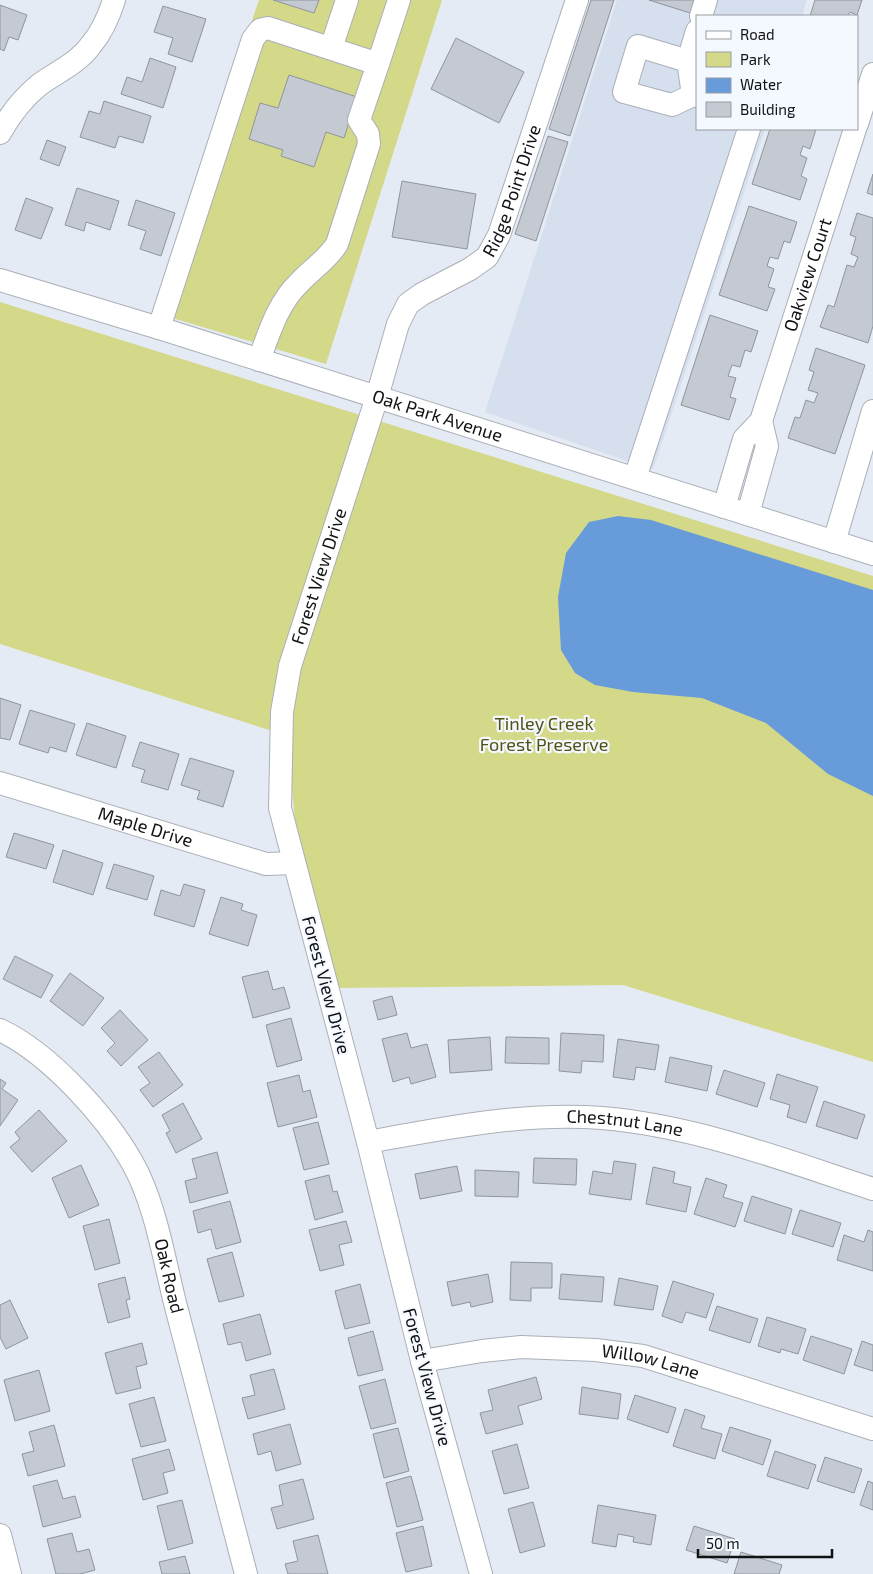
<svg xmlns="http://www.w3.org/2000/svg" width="873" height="1574" font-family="'Exo 2',sans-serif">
	<rect width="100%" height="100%" fill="#e5ebf4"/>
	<path fill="#d5dfee" d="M617,0H807L802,16H697V129H765L653,470L485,412Z"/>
	<g fill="#d4d889">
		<path d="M259,0H442L326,364L152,312Z"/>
		<path d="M0,302L873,576V1062L623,985L336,988L295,820L291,779V737L0,644Z"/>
	</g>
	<path fill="#679bd9" d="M618,516L651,520L873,590V796L828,774L766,723L702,698L633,692L595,685L575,673L561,650L558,597L566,553L589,522Z"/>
	<g fill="#c4c9d2" stroke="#8f959c">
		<path d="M273,0H319L314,13Z"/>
		<path d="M591,0H614L570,136L549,129Z"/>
		<path d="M649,0H694L690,13Z"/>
		<path d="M815,0H862L857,15L850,12L848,16H810Z"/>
		<path d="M0,5L27,15L18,40L9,37L4,51L0,49Z"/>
		<path d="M163,6L206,19L192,62L168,54L173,38L154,32Z"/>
		<path d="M456,38L524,72L499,123L431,89Z"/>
		<path d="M150,58L176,67L163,108L121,94L127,77L142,82Z"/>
		<path d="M289,75L357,97L344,138L326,132L314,167L281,156L283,150L249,139L260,103L278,108Z"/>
		<path d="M104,101L151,116L143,143L119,136L115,148L80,137L89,111L100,114Z"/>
		<path d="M770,129H816L810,149L803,146L800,155L807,158L801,176L807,179L800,200L752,184Z"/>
		<path d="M548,136L568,142L536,241L515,234Z"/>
		<path d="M47,140L66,147L59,166L40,159Z"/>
		<path d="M873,174V195L867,193Z"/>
		<path d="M402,181L476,194L467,249L392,237Z"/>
		<path d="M77,188L119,201L110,230L86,222L84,231L65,225Z"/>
		<path d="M26,198L53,208L41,239L15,230Z"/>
		<path d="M136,200L175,213L161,256L140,249L146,231L128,225Z"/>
		<path d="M749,206L797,222L790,243L784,241L778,259L770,257L767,266L774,269L768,287L775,289L767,311L719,295Z"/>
		<path d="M857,213L873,218V326L868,343L820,327L828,305L834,307L847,265L854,267L858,257L851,254L856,237L850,235Z"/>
		<path d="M710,315L758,331L751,352L745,350L740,367L732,365L728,376L736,378L730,397L736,399L729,420L681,405Z"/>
		<path d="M816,348L865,365L835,454L788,438L795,417L800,418L806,400L814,403L818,393L808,390L814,372L809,370Z"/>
		<path d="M0,698L21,705L10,740L0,738Z"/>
		<path d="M30,710L75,724L66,752L50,747L48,753L19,744Z"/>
		<path d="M87,723L126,736L116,768L76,755Z"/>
		<path d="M140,742L179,754L168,790L141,782L145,770L132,766Z"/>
		<path d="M190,758L234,771L223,807L197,799L200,791L181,785Z"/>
		<path d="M14,833L54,845L46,869L6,857Z"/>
		<path d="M63,850L103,863L93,895L53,882Z"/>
		<path d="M114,864L154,876L147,900L106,888Z"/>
		<path d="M184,884L205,890L194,927L154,915L161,890L180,896Z"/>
		<path d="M221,897L243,904L241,910L257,915L248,946L209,934Z"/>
		<path d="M15,956L53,975L41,998L3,979Z"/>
		<path d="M268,971L273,990L284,987L290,1008L253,1018L242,977Z"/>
		<path d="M70,973L104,998L83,1026L50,1001Z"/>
		<path d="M392,996L397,1015L378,1020L373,1001Z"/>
		<path d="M120,1010L148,1040L121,1066L107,1051L115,1043L101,1028Z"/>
		<path d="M291,1018L302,1060L277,1067L266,1025Z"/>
		<path d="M407,1033L411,1048L427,1044L436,1077L411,1084L409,1077L393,1082L382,1039Z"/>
		<path d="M561,1033L604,1035L603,1062L582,1061L581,1073L559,1071Z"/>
		<path d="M490,1037L492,1070L450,1073L448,1040Z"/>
		<path d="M506,1037L549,1038V1064L505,1063Z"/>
		<path d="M618,1039L659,1045L655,1070L636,1067L634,1080L613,1077Z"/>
		<path d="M159,1052L183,1085L153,1107L140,1090L150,1083L138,1067Z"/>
		<path d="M670,1057L712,1066L707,1091L665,1082Z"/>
		<path d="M724,1070L765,1083L757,1107L716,1094Z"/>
		<path d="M777,1074L818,1087L806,1123L787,1117L790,1105L770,1099Z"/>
		<path d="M299,1075L303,1092L310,1090L317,1117L278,1127L267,1083Z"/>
		<path d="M0,1079L6,1083L2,1089L18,1100L0,1126Z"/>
		<path d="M824,1101L865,1115L857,1139L816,1126Z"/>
		<path d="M183,1103L202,1139L176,1153L166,1133L170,1131L162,1115Z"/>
		<path d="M39,1110L67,1141L32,1172L10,1147L20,1139L15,1132Z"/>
		<path d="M318,1122L329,1164L304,1170L293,1128Z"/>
		<path d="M217,1152L228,1193L190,1203L185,1181L197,1178L192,1159Z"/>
		<path d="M534,1158L577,1159L576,1185L533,1183Z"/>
		<path d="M614,1161L636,1164L631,1200L589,1194L593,1171L612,1174Z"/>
		<path d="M81,1165L99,1205L69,1218L52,1178Z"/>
		<path d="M457,1166L462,1191L420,1199L415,1174Z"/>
		<path d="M653,1167L675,1172L673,1183L691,1187L686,1212L646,1204Z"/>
		<path d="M475,1170L519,1172L518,1197L475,1196Z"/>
		<path d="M329,1175L333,1192L337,1191L343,1212L315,1220L305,1181Z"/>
		<path d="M706,1178L727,1185L723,1197L743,1203L735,1227L694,1214Z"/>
		<path d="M752,1196L792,1209L785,1234L744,1221Z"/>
		<path d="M230,1201L241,1242L216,1249L211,1229L198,1233L193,1211Z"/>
		<path d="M800,1210L841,1223L833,1247L792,1234Z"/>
		<path d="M109,1219L120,1263L95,1270L83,1226Z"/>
		<path d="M346,1221L352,1242L339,1245L344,1265L320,1271L309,1230Z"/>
		<path d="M868,1230L873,1232V1271L837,1260L844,1235L864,1242Z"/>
		<path d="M232,1252L244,1296L219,1302L207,1259Z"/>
		<path d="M511,1262L552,1263V1288H531V1301L510,1300Z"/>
		<path d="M488,1274L493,1302L471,1307L470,1302L452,1306L447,1282Z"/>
		<path d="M561,1274L604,1277L602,1302L559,1299Z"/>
		<path d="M125,1277L130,1299L126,1300L130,1317L108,1323L98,1284Z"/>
		<path d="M619,1278L658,1286L653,1310L614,1305Z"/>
		<path d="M673,1281L714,1294L706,1318L686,1312L682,1323L662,1316Z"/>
		<path d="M360,1284L370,1323L345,1329L335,1291Z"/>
		<path d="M10,1300L28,1338L6,1349L0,1337V1305Z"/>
		<path d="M717,1306L758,1319L750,1343L709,1330Z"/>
		<path d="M260,1314L271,1354L246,1361L241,1342L228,1345L223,1324Z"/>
		<path d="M767,1317L806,1329L798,1354L781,1349L780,1353L758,1346Z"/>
		<path d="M373,1331L383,1370L358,1376L348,1338Z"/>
		<path d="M811,1336L852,1349L844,1374L803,1360Z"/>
		<path d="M862,1341L873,1345V1371L854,1365Z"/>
		<path d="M142,1343L147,1364L136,1367L141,1388L116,1394L105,1353Z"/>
		<path d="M274,1369L285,1409L248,1419L242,1398L255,1395L250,1375Z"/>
		<path d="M39,1370L50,1411L15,1421L4,1380Z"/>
		<path d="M536,1377L542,1399L518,1406L523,1424L486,1434L480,1413L493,1410L488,1390Z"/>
		<path d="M385,1379L396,1423L371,1429L359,1386Z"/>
		<path d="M582,1387L621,1394L618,1419L579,1414Z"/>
		<path d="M635,1395L676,1408L668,1433L627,1419Z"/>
		<path d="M154,1397L166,1441L141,1447L129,1404Z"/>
		<path d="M685,1409L705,1416L701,1428L722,1434L715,1459L673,1446Z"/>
		<path d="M290,1424L301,1464L276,1471L271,1451L258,1455L253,1434Z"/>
		<path d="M54,1425L65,1466L28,1476L22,1454L34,1451L29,1432Z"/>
		<path d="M730,1427L771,1440L763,1465L722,1451Z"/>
		<path d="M398,1428L409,1471L384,1478L373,1434Z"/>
		<path d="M517,1444L529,1488L504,1494L492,1451Z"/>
		<path d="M169,1449L175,1470L163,1473L168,1493L143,1500L132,1459Z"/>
		<path d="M775,1451L816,1465L808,1489L767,1476Z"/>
		<path d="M825,1457L862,1469L854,1493L817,1481Z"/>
		<path d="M411,1476L423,1520L397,1527L386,1483Z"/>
		<path d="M303,1479L314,1519L277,1529L271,1508L283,1505L279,1485Z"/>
		<path d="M57,1480L63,1499L75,1496L81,1517L43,1527L33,1486Z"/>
		<path d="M868,1481L873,1483V1510L860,1505Z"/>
		<path d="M182,1500L193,1543L168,1550L157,1506Z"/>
		<path d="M533,1502L545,1546L520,1553L508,1509Z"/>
		<path d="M598,1505L656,1515L651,1545L633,1542L634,1537L618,1534L616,1547L592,1543Z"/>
		<path d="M423,1526L432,1566L406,1572L396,1533Z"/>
		<path d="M694,1526L735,1539L727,1563L686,1550Z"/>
		<path d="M72,1533L77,1552L89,1549L95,1570L80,1574H56L47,1539Z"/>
		<path d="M318,1535L328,1574H288L285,1564L298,1561L293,1541Z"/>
		<path d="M741,1552L782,1565L779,1574H734Z"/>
		<path d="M185,1556L190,1574H162L159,1562Z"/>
	</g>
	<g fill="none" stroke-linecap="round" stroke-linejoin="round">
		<defs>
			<g id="minor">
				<path d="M701,16L706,0"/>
				<path d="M331,48L347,0"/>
				<path d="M688,61L697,31"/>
				<path d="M378,64L399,0"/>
				<path d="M693,95L688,61L638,46L624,92L672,105L693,95L697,96"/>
				<path d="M857,124L873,74"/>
				<path d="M0,133C10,115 23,98 39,85C57,72 78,63 91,45C102,32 109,16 114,0"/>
				<path id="s1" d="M0,280L159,328L873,554"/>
				<path d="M159,328L253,39L260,30L268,28L378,64L359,120L368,134L369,144L337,244C327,260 312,269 299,283C278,303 269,333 259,360"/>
				<path d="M635,478L749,129"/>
				<path id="s2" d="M724,507L744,439L761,421L855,129"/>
				<path d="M748,514L767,446L761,421"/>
				<path d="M834,542L873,411"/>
				<path id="s3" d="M0,783L266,864L294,863"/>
				<path id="s4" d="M0,1030C49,1053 106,1116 132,1162C155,1202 164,1259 175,1303C199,1393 222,1484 246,1574"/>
				<path id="s5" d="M368,1142C445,1128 524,1112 602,1118C696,1126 784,1160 873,1189"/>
				<path id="s6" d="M422,1361L482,1351L521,1347L596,1350L643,1356L873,1429"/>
				<path d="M0,1535L10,1574"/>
				<path id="s7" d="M481,1574L422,1361L368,1142L280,808L282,712L290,666L377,397L398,324L408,304L422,294L470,269L487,257L499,235L577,0"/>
			</g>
		</defs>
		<use href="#minor" stroke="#aaafb7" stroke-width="24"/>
		<use href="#minor" stroke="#fff" stroke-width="22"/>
	</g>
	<g text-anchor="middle" stroke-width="4.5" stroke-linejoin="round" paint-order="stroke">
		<g font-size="18" fill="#101214" stroke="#f4f8ff">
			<text dy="6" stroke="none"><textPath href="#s7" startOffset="1479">Ridge Point Drive</textPath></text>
			<text dy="6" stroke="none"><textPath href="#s2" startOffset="249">Oakview Court</textPath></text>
			<text dy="6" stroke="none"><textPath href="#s1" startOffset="458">Oak Park Avenue</textPath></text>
			<text dy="6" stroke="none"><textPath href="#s7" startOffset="1029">Forest View Drive</textPath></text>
			<text dy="6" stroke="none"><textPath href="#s3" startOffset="152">Maple Drive</textPath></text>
			<text transform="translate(326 985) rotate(75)" y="6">Forest View Drive</text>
			<text dy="6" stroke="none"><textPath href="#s5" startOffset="259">Chestnut Lane</textPath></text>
			<text dy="6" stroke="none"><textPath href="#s4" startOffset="309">Oak Road</textPath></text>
			<text dy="6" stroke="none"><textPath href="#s6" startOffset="231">Willow Lane</textPath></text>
			<text transform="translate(427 1377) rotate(75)" y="6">Forest View Drive</text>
		</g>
		<g font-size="18" fill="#505213" stroke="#f4f8ff">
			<text x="544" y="730">Tinley Creek<tspan x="544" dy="21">Forest Preserve</tspan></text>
		</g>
	</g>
	<rect x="696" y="15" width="162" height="115" fill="#f4f8ff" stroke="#999ca1"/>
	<rect x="706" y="31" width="25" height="8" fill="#ffffff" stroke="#999ca1"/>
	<text x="740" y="40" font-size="15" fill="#101214">Road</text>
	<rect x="706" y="52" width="25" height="15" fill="#d4d889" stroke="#999ca1"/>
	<text x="740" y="65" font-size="15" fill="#101214">Park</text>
	<rect x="706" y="78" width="25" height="15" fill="#679bd9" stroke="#999ca1"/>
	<text x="740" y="90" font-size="15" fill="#101214">Water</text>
	<rect x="706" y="102" width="25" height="15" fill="#c4c9d2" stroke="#999ca1"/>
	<text x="740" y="115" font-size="15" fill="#101214">Building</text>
	<path d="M698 1549v8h134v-8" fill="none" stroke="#101214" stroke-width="2.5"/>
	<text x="706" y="1549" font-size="15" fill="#101214" stroke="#f4f8ff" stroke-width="4" paint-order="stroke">50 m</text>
</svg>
